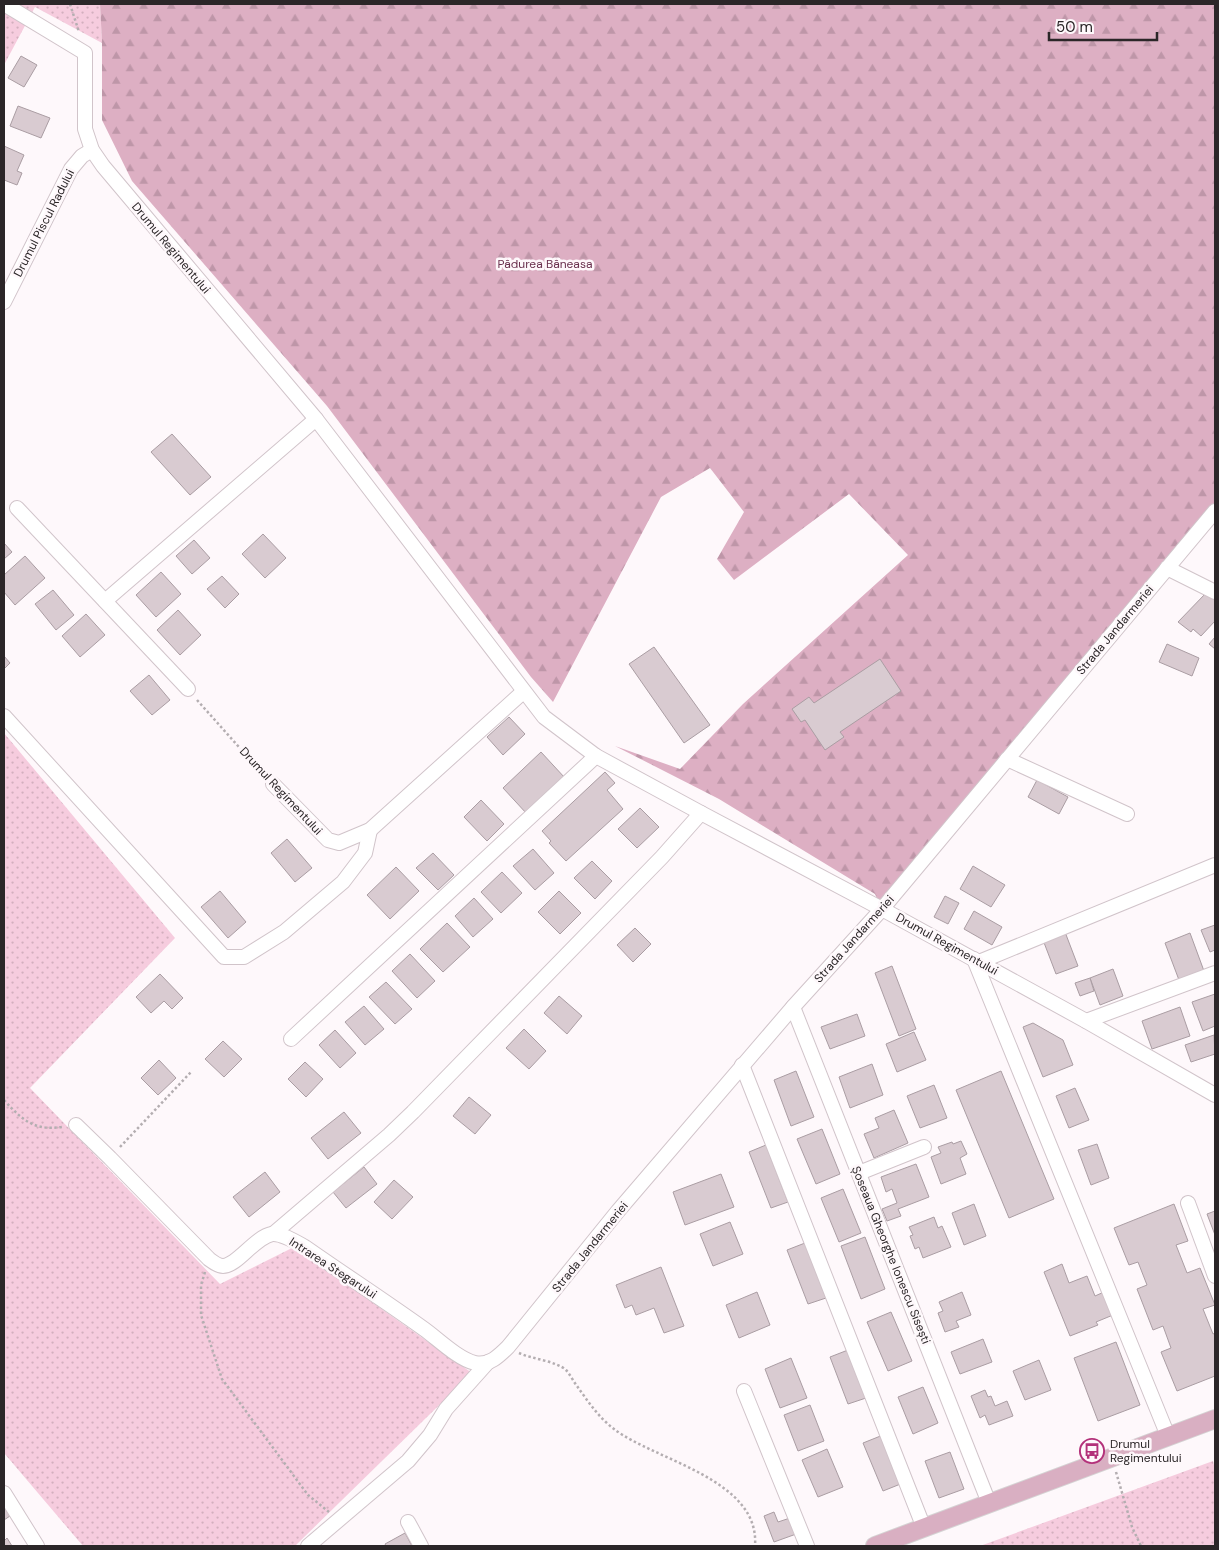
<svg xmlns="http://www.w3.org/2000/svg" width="1219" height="1550" font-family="'DM Sans',sans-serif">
	<defs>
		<pattern id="grass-dots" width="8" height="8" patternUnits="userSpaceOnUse" patternTransform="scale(1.25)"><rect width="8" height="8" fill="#f6ccde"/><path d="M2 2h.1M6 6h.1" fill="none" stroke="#d3afbe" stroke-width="1.8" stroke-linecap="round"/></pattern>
		<pattern id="forest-firs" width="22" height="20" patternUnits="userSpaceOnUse" patternTransform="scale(1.25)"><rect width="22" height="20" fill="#ddafc3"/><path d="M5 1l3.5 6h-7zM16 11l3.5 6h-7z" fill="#be96a8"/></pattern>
	</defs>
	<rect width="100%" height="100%" fill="#fef8fb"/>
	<g fill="url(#grass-dots)">
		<path d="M4,4H100L102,43L35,7L4,65Z"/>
		<path d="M4,733L175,938L30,1088L220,1284L294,1247L472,1373L295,1546H83L4,1453Z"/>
		<path d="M1213,1461L1215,1469V1546H980Z"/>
	</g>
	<path fill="url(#forest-firs)" d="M100,4H1215V511L882,909L875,894L719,799L615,746L680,769L743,704L908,555L849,494L734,580L717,559L744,512L710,468L661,497L553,702L531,677L327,406L132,181L102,120V43Z"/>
	<g fill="#d9cbd1" stroke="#aa9da3">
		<path d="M21,56L37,65L24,87L8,78Z"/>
		<path d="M18,106L50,118L41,138L10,126Z"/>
		<path d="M4,146L24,155L17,171L22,173L17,185L4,180Z"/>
		<path d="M172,434L211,477L190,495L151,452Z"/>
		<path d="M263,534L286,558L265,578L242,554Z"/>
		<path d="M194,540L210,558L192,574L176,556Z"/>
		<path d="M4,543L12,552L4,559Z"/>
		<path d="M25,556L45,578L15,605L4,592V575Z"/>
		<path d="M161,572L181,594L156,617L136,595Z"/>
		<path d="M222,576L239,594L225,608L207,589Z"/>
		<path d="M53,590L74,615L56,630L35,604Z"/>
		<path d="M1206,593L1215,597V621L1201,636L1193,629L1191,632L1178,622Z"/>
		<path d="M178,610L201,635L180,655L157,630Z"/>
		<path d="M86,614L105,635L80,657L62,636Z"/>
		<path d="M1215,637V649L1209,644Z"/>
		<path d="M1167,644L1199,658L1192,676L1159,662Z"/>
		<path d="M654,647L710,725L684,743L629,664Z"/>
		<path d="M4,656L10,663L4,669Z"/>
		<path d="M880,659L901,691L840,732L844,737L825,750L805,720L801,722L792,709L809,697L814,703Z"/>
		<path d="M149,675L170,700L152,715L130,691Z"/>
		<path d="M509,717L525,734L503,755L487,737Z"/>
		<path d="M541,752L565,778L527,814L503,788Z"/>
		<path d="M605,772L615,783L607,790L623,809L566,861L549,843L551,841L542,831Z"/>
		<path d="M1037,780L1068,797L1059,814L1028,797Z"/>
		<path d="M481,800L504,824L487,841L464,817Z"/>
		<path d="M640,808L659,827L637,848L618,829Z"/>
		<path d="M287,839L312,868L295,882L271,853Z"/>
		<path d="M533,849L554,873L535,890L513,866Z"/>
		<path d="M433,853L454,875L438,890L416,868Z"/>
		<path d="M592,861L612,881L595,899L574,878Z"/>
		<path d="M973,866L1005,885L991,907L960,889Z"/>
		<path d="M396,867L419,891L390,919L367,895Z"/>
		<path d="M502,872L522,893L501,913L481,892Z"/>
		<path d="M220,891L246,922L228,938L201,907Z"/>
		<path d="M559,891L581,913L560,934L538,912Z"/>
		<path d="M945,896L959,903L948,924L934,917Z"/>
		<path d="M474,898L493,919L473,937L455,916Z"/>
		<path d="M974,911L1002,927L992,945L964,929Z"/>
		<path d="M447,923L470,947L443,972L420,949Z"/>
		<path d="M1215,925V950L1210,952L1201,930Z"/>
		<path d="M635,928L651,944L633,962L617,945Z"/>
		<path d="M1065,932L1078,966L1056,974L1043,940Z"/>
		<path d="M1190,933L1204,971L1179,980L1165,943Z"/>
		<path d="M410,954L435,981L417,998L392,971Z"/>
		<path d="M892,966L916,1029L899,1036L875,973Z"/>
		<path d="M1113,969L1123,996L1100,1005L1090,978Z"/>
		<path d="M160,974L183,998L172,1009L164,1001L151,1013L136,997Z"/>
		<path d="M1090,978L1094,991L1080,996L1075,983Z"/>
		<path d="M386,982L412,1009L395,1024L369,997Z"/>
		<path d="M1215,994V1026L1203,1031L1192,1002Z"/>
		<path d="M559,996L582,1016L567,1034L544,1013Z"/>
		<path d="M364,1006L384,1029L365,1045L345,1022Z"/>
		<path d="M1180,1007L1190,1036L1152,1049L1142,1021Z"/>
		<path d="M857,1014L865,1036L830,1049L821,1027Z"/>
		<path d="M1033,1023L1063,1040L1073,1065L1043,1077L1023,1027Z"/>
		<path d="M524,1029L546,1051L529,1069L506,1048Z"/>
		<path d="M335,1030L356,1053L340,1068L319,1045Z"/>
		<path d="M914,1032L926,1060L897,1072L886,1044Z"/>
		<path d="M1214,1035L1215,1054L1191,1062L1185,1045Z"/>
		<path d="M223,1041L242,1059L224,1077L205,1059Z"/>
		<path d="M159,1060L176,1078L158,1095L141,1078Z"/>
		<path d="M305,1062L323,1079L306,1097L288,1079Z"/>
		<path d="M872,1064L883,1095L850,1108L839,1077Z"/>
		<path d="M796,1071L814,1117L791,1126L774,1080Z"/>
		<path d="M1001,1071L1054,1199L1009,1218L956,1090Z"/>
		<path d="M934,1085L947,1118L920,1128L907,1096Z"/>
		<path d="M1075,1088L1089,1120L1069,1128L1056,1096Z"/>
		<path d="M469,1097L491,1115L475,1134L453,1116Z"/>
		<path d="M894,1110L908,1143L874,1158L864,1134L879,1128L875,1118Z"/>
		<path d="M344,1112L361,1133L328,1159L311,1138Z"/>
		<path d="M822,1129L840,1174L816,1184L797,1139Z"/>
		<path d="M961,1141L967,1154L960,1158L966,1174L941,1184L931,1157L941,1153L938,1147L952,1142L953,1144Z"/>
		<path d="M1097,1144L1109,1178L1091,1185L1078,1150Z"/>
		<path d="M766,1145L788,1202L771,1208L749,1152Z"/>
		<path d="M916,1164L929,1197L898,1209L901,1216L887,1221L882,1209L897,1203L892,1189L886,1192L881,1177Z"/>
		<path d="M364,1167L377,1184L346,1208L333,1192Z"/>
		<path d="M265,1172L280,1192L249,1217L233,1197Z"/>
		<path d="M721,1174L734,1207L685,1225L673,1192Z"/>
		<path d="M394,1180L413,1197L392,1219L374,1202Z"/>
		<path d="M843,1189L861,1233L839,1242L821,1198Z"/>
		<path d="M974,1204L986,1236L964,1245L952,1213Z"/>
		<path d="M1174,1204L1188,1241L1176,1245L1187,1273L1200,1268L1215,1305L1203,1309L1213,1334L1215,1333V1376L1177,1391L1161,1352L1171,1348L1163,1326L1153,1330L1137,1289L1147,1285L1138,1262L1129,1265L1114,1228Z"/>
		<path d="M1215,1211V1235L1207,1214Z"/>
		<path d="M934,1217L938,1228L942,1226L951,1247L923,1258L919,1247L915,1249L910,1236L913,1235L909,1227Z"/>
		<path d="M730,1222L743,1254L713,1266L700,1234Z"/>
		<path d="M865,1237L885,1289L861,1299L841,1246Z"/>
		<path d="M805,1243L826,1298L808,1304L787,1250Z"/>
		<path d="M1062,1264L1069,1283L1087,1276L1095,1296L1104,1292L1113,1315L1096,1322L1098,1325L1070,1336L1044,1272Z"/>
		<path d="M661,1267L684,1326L664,1333L654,1308L636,1315L632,1305L625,1308L616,1285Z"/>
		<path d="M757,1292L770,1325L739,1338L726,1305Z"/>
		<path d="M962,1292L971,1315L956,1321L959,1327L945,1332L938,1313L943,1311L939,1302Z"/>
		<path d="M891,1312L912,1361L888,1371L867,1322Z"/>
		<path d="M983,1339L992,1362L960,1374L951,1352Z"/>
		<path d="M1116,1342L1140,1405L1098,1421L1074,1358Z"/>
		<path d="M848,1350L866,1398L848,1404L830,1357Z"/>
		<path d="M791,1358L807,1398L780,1408L765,1369Z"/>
		<path d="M1039,1360L1051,1390L1025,1400L1013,1371Z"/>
		<path d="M923,1387L938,1423L913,1434L898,1397Z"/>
		<path d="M985,1390L988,1397L991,1396L995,1406L1007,1401L1013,1416L989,1425L985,1415L980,1418L971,1396Z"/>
		<path d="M810,1405L824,1441L798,1451L784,1415Z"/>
		<path d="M883,1435L903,1483L883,1491L863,1443Z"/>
		<path d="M827,1449L843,1487L818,1497L802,1460Z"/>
		<path d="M950,1452L964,1489L939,1498L925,1461Z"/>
		<path d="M4,1500L13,1514L4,1520Z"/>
		<path d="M774,1512L778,1522L793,1517L799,1533L774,1542L764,1516Z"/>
		<path d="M405,1533L412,1546H386L385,1544Z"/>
		<path d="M7,1538L12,1546H4V1541Z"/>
	</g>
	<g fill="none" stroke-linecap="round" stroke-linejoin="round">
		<defs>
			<g id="minor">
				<path d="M4,4L85,53V129L92,150L103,166L316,419L544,717L596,756L701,813L882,909L1086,1021L1215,1095"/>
				<path d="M4,302L71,169L82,156L92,150"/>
				<path d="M17,508L188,689"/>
				<path d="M1167,568L1215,592"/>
				<path d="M105,601L316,419"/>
				<path d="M4,716L224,957H244L284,932L343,882L365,853L370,830"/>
				<path d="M1007,759L1127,814"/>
				<path d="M273,784L328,840L339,843L370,830L523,692"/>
				<path d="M974,959L1168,1436"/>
				<path d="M979,962L1215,865"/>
				<path d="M793,1007L989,1503"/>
				<path d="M1086,1021L1215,973"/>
				<path d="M291,1039L596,756"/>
				<path d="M742,1065L924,1528"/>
				<path d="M76,1125L110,1158L209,1259C213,1262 218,1266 223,1266C237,1266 255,1237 272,1234C282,1233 296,1242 305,1247C345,1275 385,1301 424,1329C438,1339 458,1359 475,1363C489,1366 499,1356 508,1347L618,1211L793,1007L882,909L1215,511"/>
				<path d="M859,1173L924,1147"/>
				<path d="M1188,1203L1215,1276"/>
				<path d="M273,1234L389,1135L413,1112L662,857L701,813"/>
				<path d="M744,1391L807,1546"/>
				<path d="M4,1493L37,1546"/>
				<path d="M408,1522L421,1546"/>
				<path d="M308,1546L408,1461L430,1435L446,1409L488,1362"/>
			</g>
			<path id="major" d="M875,1546L1215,1419"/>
		</defs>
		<use href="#minor" stroke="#d1c4ca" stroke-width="16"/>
		<use href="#major" stroke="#d5d4d4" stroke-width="20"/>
		<g stroke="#b4aeb1" stroke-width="2.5" stroke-dasharray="2.5 2.5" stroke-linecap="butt">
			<path d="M70,4L79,32"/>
			<path d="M197,700L263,774"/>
			<path d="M4,1100C22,1120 34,1131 62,1127"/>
			<path d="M120,1147L191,1072"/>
			<path d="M205,1272L201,1285V1315L222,1379L308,1495L329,1512"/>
			<path d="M519,1353C532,1359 556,1361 566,1370C570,1374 573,1381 577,1386C587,1400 599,1418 614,1429C656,1461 760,1479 755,1546"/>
			<path d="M1116,1472L1132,1527L1141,1546"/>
		</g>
		<use href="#minor" stroke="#fff" stroke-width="14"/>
		<use href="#major" stroke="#d9afc2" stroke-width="18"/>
	</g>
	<defs>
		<symbol id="bus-ring" viewBox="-11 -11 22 22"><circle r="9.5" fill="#fef8fb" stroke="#b3317a" stroke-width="1.5"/><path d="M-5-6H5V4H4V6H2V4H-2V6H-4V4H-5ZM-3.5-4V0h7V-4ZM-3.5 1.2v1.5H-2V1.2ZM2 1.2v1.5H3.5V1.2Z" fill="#b3317a"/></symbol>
	</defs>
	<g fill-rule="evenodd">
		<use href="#bus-ring" x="1078" y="1437" width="28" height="28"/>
	</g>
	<g text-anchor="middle" stroke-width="5" stroke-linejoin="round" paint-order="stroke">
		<g font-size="12" fill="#2b2628" stroke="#fef8fb">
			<text transform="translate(44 223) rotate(-63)" y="4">Drumul Piscul Radului</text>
			<text transform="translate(171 248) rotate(50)" y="4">Drumul Regimentului</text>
			<text transform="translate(1115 630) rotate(-50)" y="4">Strada Jandarmeriei</text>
			<text transform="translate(281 791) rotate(47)" y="4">Drumul Regimentului</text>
			<text transform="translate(854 939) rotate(-48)" y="4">Strada Jandarmeriei</text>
			<text transform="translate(947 944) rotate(29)" y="4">Drumul Regimentului</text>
			<text transform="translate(590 1247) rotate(-51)" y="4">Strada Jandarmeriei</text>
			<text transform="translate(891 1255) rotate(68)" y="4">Șoseaua Gheorghe Ionescu Sisești</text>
			<text transform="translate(333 1268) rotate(33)" y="4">Intrarea Stegarului</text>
		</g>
		<g font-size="12" fill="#6a304e" stroke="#fef8fb">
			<text x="545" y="268">Pădurea Băneasa</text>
		</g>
		<g font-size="12" fill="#2b2628" stroke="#fef8fb" text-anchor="start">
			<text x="1110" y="1448">Drumul<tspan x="1110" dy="14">Regimentului</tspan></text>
		</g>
	</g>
	<rect width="1219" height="1550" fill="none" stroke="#2b2628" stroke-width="10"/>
	<path d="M1049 32v8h108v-8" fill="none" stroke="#2b2628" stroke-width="2.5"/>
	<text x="1056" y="32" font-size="15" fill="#2b2628" stroke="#fef8fb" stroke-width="4" paint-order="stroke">50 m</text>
</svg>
